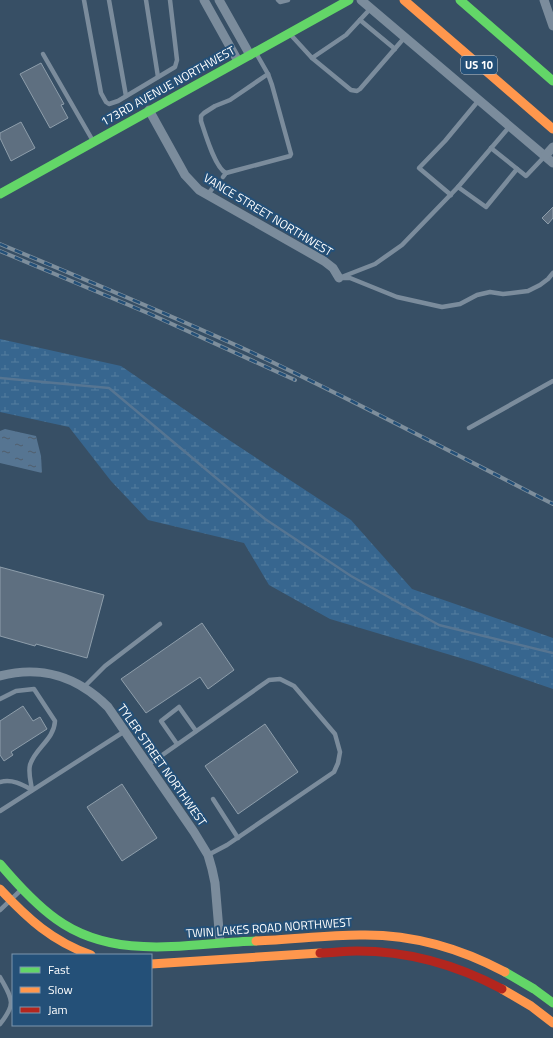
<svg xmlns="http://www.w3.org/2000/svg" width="553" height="1038" font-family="'Titillium Web',sans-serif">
	<defs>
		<pattern id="wetland-marsh" width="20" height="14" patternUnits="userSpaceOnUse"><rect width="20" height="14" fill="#37668f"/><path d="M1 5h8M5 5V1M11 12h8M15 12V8" fill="none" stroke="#557da0"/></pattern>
		<pattern id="water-ripples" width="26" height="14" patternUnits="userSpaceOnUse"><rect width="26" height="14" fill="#567592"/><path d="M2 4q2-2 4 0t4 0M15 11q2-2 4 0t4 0" fill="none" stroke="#505e6c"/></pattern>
	</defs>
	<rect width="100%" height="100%" fill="#374f65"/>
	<path fill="url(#wetland-marsh)" d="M0,339L121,366L229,440L351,520L412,589L553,638V689L474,662L330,619L269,585L244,543L148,520L111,481L69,427L0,412Z"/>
	<path fill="url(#water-ripples)" d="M5,429L36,436L41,456L42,473L0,463V431Z"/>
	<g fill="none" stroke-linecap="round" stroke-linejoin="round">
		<path stroke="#567592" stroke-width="2.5" d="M0,378L109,388L265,519L351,576L439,625L553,653"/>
	</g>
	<g fill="#5e6f80" stroke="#8e9eab">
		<path d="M41,63L64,104L61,105L68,118L50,128L20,74Z"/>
		<path d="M21,122L35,148L11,161L0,138V133Z"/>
		<path d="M553,207V218L548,224L542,218Z"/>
		<path d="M0,567L104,595L87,658L36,644L35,646L0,636Z"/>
		<path d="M202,623L234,670L208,689L200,677L146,713L121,679Z"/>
		<path d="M23,706L33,721L40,717L47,729L11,752L13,755L4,761L0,755V721Z"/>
		<path d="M265,724L298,772L238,814L205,766Z"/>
		<path d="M122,784L157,838L122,861L87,807Z"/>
	</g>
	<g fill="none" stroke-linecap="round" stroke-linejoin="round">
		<g stroke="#7b8c9c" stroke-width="4.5">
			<path d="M84,0L101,93L106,102L109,104L118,101L175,67L177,60L170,0"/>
			<path d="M109,0L126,96"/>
			<path d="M146,0L158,77"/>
			<path d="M278,0L280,2L288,0"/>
			<path d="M360,20L395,49"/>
			<path d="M290,34L312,58L346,35L371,8"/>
			<path d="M43,54L93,141"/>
			<path d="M312,58L351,90L357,91L360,89L405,37"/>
			<path d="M491,148L526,176L545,156"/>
			<path d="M226,173C215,168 205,133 201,121V116L204,113L215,106L230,100L268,74"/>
			<path d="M223,177L226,173L290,156L291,154L272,85L268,74L256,53"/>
			<path d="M458,187L486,207L517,169"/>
			<path d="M207,195L218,182"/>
			<path d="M451,195L419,168L445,141L479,100"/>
			<path d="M339,278L375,264L402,245L458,187L510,126"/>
			<path d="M343,278H350L397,297L442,307L460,304L477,295L490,292L503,294L528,291L540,285L548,279L553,273"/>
			<path d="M469,428L553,381"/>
			<path d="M84,687L105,666L160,624"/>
			<path d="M0,699L16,691L34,689L55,721C54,740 35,748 30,765C28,773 31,782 32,790"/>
			<path d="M177,744L161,721L179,707L196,731"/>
			<path d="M148,765L269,680L280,679L294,686L335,734L340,752L338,763L334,772L227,845L208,855"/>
			<path d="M0,782C12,779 22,784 32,790"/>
			<path d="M213,799L238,838"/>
			<path d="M0,811L125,731"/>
			<path d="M0,910L22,889"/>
			<path d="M0,977C12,999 17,1003 0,1024"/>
		</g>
		<g stroke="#7b8c9c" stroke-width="9">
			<path d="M204,0L238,61"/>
			<path d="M219,0L250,55"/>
			<path d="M361,0L553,163"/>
			<path d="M544,0L553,26"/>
			<path d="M149,110L185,175L199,190L324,261L333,268L339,278"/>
			<path d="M545,156L553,147"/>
			<path d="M0,676C41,665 78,677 108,707L194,832L208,855L212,869L215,883L220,942"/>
		</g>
		<g stroke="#63d668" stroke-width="9">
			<path d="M460,0L553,81"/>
			<path d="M0,194L349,0"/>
			<path d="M0,864C17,884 35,904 56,919C115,962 189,943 256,941"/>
			<path d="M505,972L534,989L553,1003"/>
		</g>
		<g stroke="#ff974d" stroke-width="9">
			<path d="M404,0L553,129"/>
			<path d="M0,889C28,919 52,941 91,955"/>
			<path d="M256,941C291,940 325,935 360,935C411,934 460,948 505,972"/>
			<path d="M151,964L320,953"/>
			<path d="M502,989L531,1006L553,1023"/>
		</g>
		<path stroke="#b3261e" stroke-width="9" d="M320,953C332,953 344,951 357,951C408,951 457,965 502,989"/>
		<defs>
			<g id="rail">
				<path d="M0,244C84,279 168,314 251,352C353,400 453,453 553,504"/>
				<path d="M0,251L150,314L295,380"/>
			</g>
		</defs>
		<use href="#rail" stroke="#7d8e9c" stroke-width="4"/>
		<use href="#rail" stroke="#245078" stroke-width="2.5" stroke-dasharray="8" stroke-linecap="butt"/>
	</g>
	<g text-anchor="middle" stroke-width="4" stroke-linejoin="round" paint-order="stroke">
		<rect fill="#245078" stroke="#bdcad6" stroke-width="1" x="461" y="56" width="36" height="18" rx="3"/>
		<g font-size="11" font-weight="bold" fill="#fff">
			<text x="479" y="69">US 10</text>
		</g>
		<g font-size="12" fill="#fff" stroke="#245078">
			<text transform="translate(168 86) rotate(-29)" y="4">173RD AVENUE NORTHWEST</text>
			<text transform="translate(268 215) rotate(31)" y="4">VANCE STREET NORTHWEST</text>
			<text transform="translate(162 765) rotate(55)" y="4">TYLER STREET NORTHWEST</text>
			<text transform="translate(269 928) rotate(-4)" y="4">TWIN LAKES ROAD NORTHWEST</text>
		</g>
	</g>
	<rect x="12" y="954" width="140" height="72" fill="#245078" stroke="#7c96ae"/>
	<rect x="20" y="967" width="20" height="6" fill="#63d668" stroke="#7c96ae"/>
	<text x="48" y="974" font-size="12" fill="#ffffff">Fast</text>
	<rect x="20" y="987" width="20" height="6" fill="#ff974d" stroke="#7c96ae"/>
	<text x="48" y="994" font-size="12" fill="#ffffff">Slow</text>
	<rect x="20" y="1007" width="20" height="6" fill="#b3261e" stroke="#7c96ae"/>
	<text x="48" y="1014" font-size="12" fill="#ffffff">Jam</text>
</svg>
